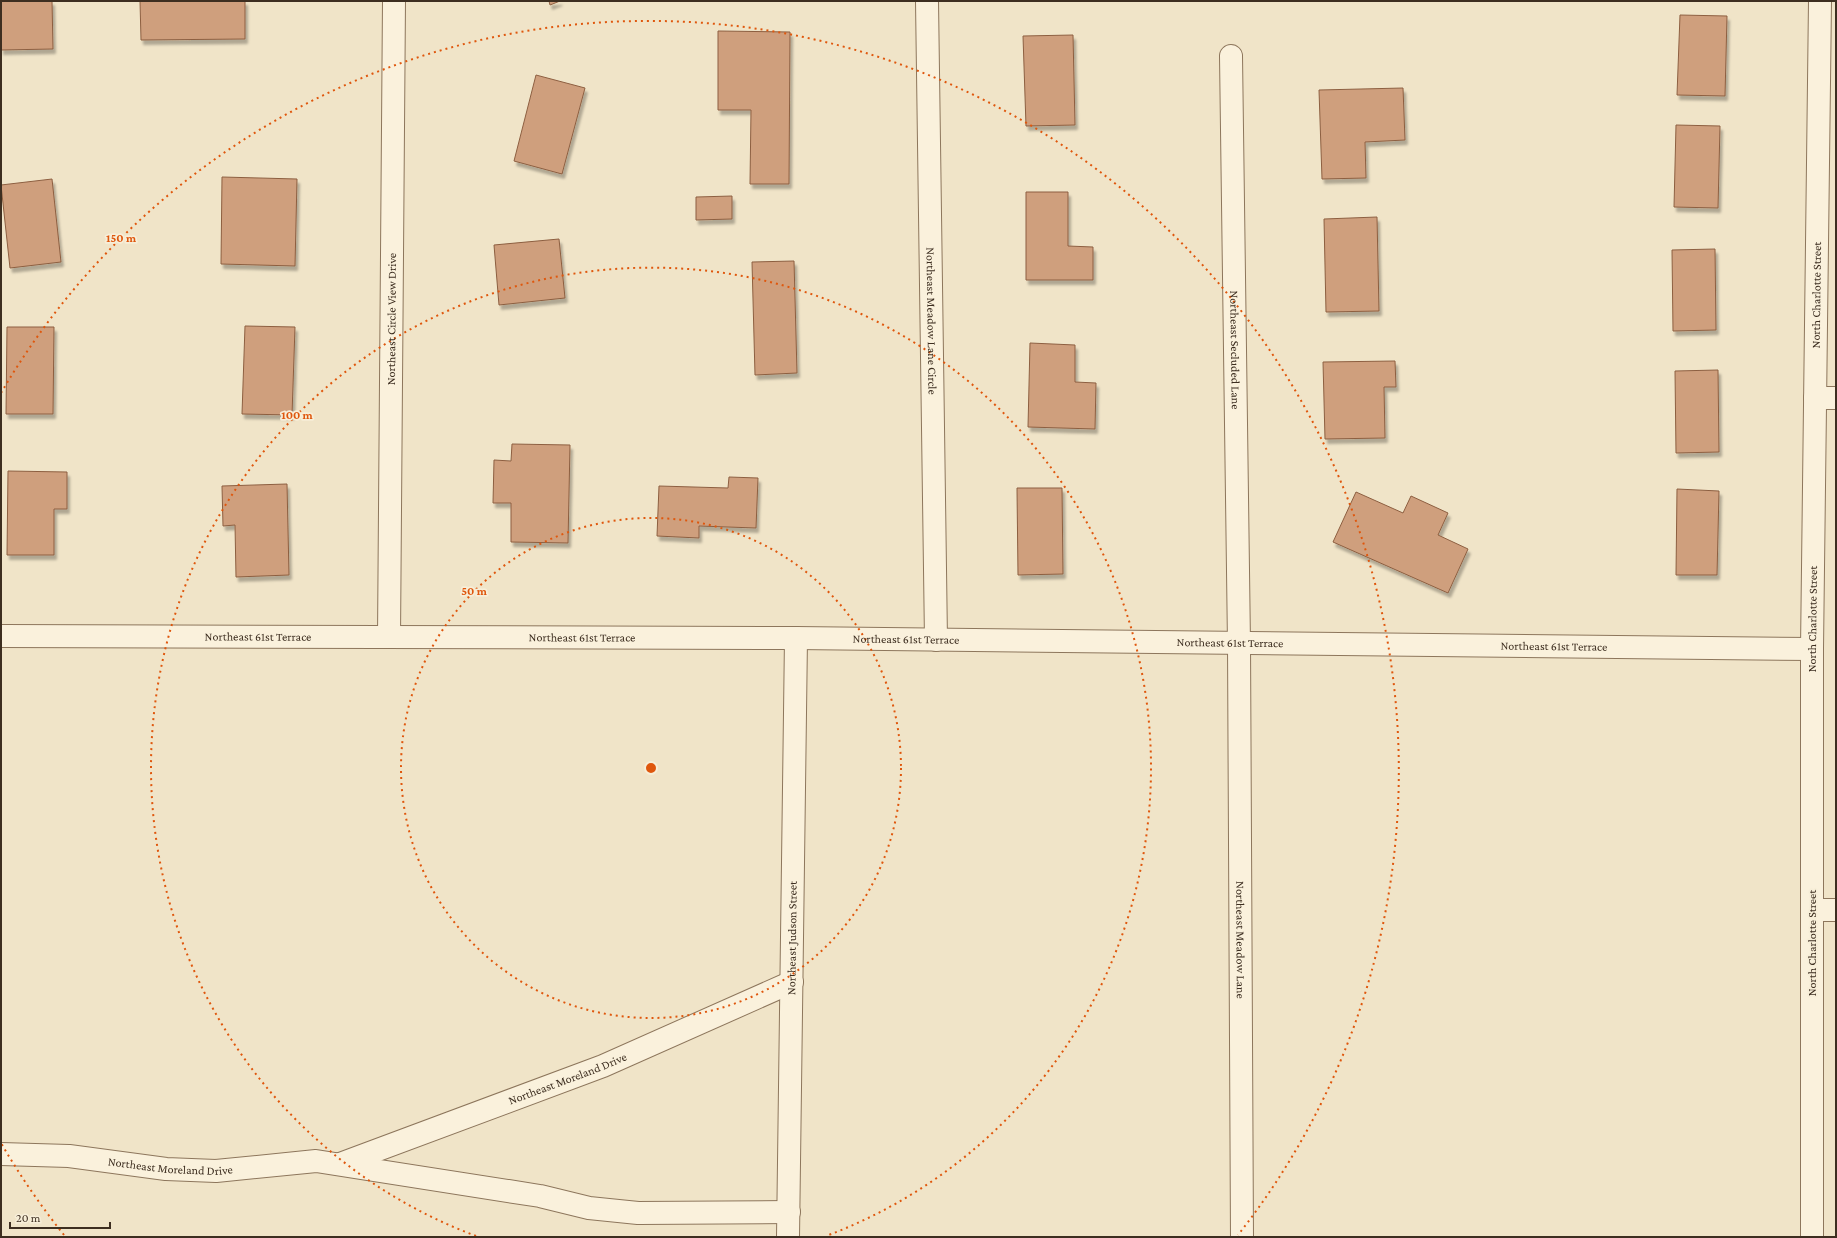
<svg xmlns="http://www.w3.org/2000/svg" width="1837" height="1238" font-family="'Crimson Pro',serif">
	<defs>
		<filter id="shadow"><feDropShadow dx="2.5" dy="4.5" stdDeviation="1" flood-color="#0004"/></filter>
	</defs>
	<rect width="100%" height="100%" fill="#f0e4c8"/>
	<g fill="#cf9f7d" stroke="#8d5f41" filter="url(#shadow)">
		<path d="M1,1H52L53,49L1,50Z"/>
		<path d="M140,1H245V39L141,40Z"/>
		<path d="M549,1H560L550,5Z"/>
		<path d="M1680,15L1727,16L1725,96L1677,95Z"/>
		<path d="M718,31L790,32L789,184H750L751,110H718Z"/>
		<path d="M1073,35L1075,125L1026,126L1023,36Z"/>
		<path d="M536,75L585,88L562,174L514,161Z"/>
		<path d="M1403,88L1405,140L1365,142L1366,178L1322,179L1319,90Z"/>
		<path d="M1676,125L1720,126L1718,208L1674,207Z"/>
		<path d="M222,177L297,179L295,266L221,264Z"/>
		<path d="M52,179L61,262L10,268L1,185Z"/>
		<path d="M1026,192H1068V246L1093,247V280H1026Z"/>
		<path d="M732,196V219L696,220V197Z"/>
		<path d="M1377,217L1379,311L1326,312L1324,219Z"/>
		<path d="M559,239L565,298L499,305L494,245Z"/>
		<path d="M1715,249L1716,330L1673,331L1672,250Z"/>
		<path d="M794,261L797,373L755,375L752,262Z"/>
		<path d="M245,326L295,327L292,415L242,414Z"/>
		<path d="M7,327H54L53,414H6Z"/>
		<path d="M1030,343L1075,345V382L1096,383L1095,429L1028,427Z"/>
		<path d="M1395,361L1396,387H1384L1385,438L1325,439L1323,362Z"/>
		<path d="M1718,370L1719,452L1676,453L1675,371Z"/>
		<path d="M512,444L570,445L568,543L511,542V503H493L494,460L511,461Z"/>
		<path d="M8,471L67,472V509H54V555H7Z"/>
		<path d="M729,477L758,478L756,528L699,526V538L657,536L659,486L728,488Z"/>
		<path d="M287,484L289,575L236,577L235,525L223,526L222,486Z"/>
		<path d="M1017,488H1062L1063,574L1018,575Z"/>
		<path d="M1677,489L1719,491L1717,575H1676Z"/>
		<path d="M1356,492L1403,513L1411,496L1448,513L1438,535L1468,549L1448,593L1333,542Z"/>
	</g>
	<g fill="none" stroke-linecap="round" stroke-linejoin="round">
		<defs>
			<g id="minor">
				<path id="s1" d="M927,1L936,640"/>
				<path id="s2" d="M1231,56L1239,644L1242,1237"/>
				<path d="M1815,398H1836"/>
				<path id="s3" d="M1,636L796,638L1812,649"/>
				<path id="s4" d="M389,637L394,1"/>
				<path d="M1812,910H1836"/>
				<path id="s5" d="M1,1154L69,1156L166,1169L216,1171L316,1161L540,1196L589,1208L638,1213L789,1212"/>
				<path id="s6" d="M340,1164L603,1066L792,982"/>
				<path id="s7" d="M788,1237L796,638"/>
				<path id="s8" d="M1812,1237V649L1820,1"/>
			</g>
		</defs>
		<use href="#minor" stroke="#8d765c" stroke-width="24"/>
		<use href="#minor" stroke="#faf1dc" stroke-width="22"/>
	</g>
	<g fill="none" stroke="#df570d" stroke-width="2" stroke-dasharray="2 4">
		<circle cx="651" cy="768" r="250"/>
		<path d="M476 1236A500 500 0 1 1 826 1236"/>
		<path d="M64 1235A750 750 0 0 1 1 1143M1 393A750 750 0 1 1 1238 1235"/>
	</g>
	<g text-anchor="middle" stroke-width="3.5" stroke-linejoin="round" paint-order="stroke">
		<g font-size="12" fill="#3d2e20" stroke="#f7eed8">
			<text dy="4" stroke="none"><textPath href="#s8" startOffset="942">North Charlotte Street</textPath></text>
			<text dy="4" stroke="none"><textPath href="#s4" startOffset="318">Northeast Circle View Drive</textPath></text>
			<text dy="4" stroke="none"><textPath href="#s1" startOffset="320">Northeast Meadow Lane Circle</textPath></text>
			<text dy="4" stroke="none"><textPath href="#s2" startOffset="294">Northeast Secluded Lane</textPath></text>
			<text dy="4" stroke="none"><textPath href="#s8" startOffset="618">North Charlotte Street</textPath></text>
			<text dy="4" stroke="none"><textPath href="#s3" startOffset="257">Northeast 61st Terrace</textPath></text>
			<text dy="4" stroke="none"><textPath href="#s3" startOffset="581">Northeast 61st Terrace</textPath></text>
			<text dy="4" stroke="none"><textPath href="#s3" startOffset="905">Northeast 61st Terrace</textPath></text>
			<text dy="4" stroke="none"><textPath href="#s3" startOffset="1229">Northeast 61st Terrace</textPath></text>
			<text dy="4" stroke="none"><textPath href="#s3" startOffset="1553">Northeast 61st Terrace</textPath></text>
			<text dy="4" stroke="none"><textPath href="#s7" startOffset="299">Northeast Judson Street</textPath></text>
			<text dy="4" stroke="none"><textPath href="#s2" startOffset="884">Northeast Meadow Lane</textPath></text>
			<text transform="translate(1812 943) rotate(-90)" y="4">North Charlotte Street</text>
			<text dy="4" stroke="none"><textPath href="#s6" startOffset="243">Northeast Moreland Drive</textPath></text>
			<text dy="4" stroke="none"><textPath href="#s5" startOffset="170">Northeast Moreland Drive</textPath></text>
		</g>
	</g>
	<circle cx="651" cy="768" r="6" fill="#df570d" stroke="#f7eed8" stroke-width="2"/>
	<g font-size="12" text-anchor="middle" font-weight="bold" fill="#df570d" stroke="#f7eed8" stroke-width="3.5" stroke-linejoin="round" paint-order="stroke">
		<text x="121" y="242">150 m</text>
		<text x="297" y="419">100 m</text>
		<text x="474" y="595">50 m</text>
	</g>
	<rect width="1837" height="1238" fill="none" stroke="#3d2e20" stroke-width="4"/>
	<path d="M10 1222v6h100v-6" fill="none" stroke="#3d2e20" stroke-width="2"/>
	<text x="16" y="1222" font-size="12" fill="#3d2e20" stroke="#f7eed8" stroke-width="3" paint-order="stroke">20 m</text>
</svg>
